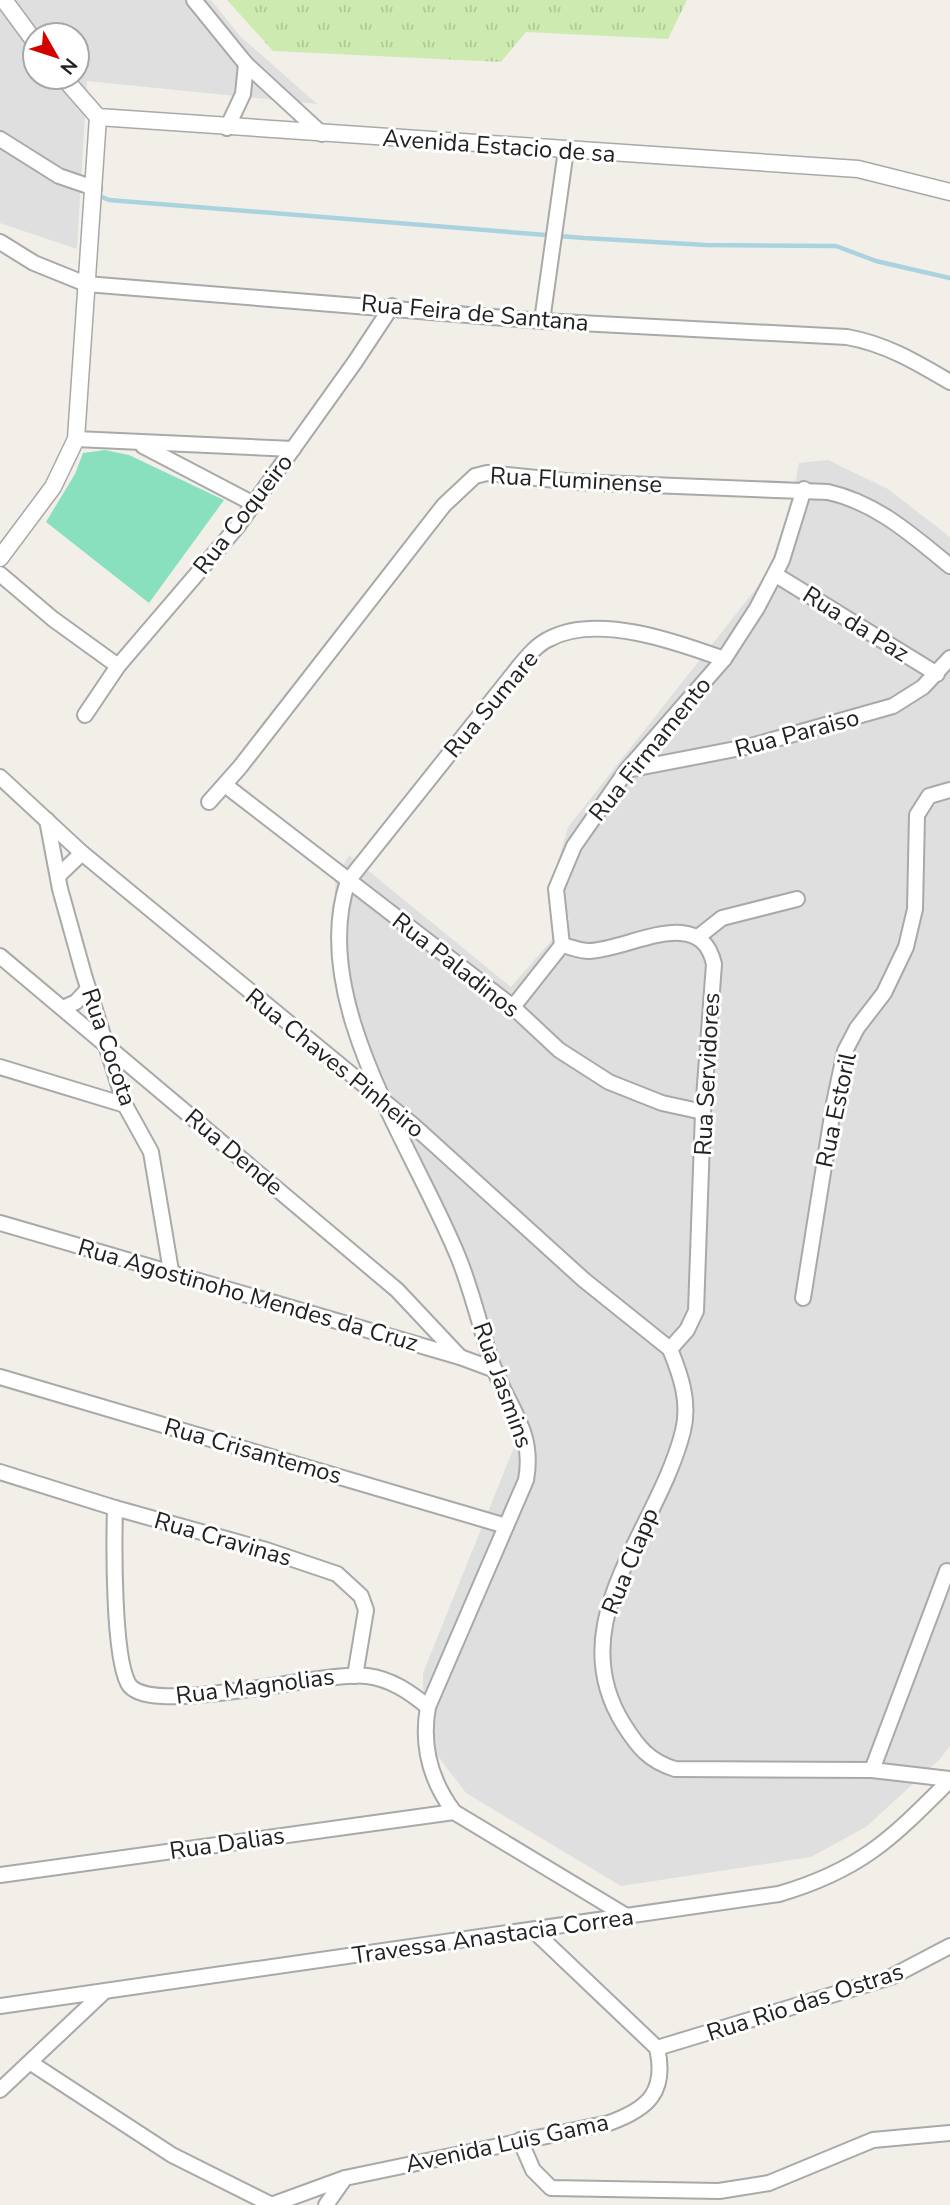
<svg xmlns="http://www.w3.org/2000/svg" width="950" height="2205" font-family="'Nunito Sans',sans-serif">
	<defs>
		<pattern id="grass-tufts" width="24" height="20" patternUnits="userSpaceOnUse" patternTransform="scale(1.75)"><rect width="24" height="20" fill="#cdebb0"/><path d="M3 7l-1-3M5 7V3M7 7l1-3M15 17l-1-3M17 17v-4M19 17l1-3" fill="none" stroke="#b0c997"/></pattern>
	</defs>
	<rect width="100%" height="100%" fill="#f2efe9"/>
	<g fill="#e0dfdf" fill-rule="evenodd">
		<path d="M0,0H211L240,36L317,104L87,81L77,249L0,223ZM35,35H77V77H35Z"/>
		<path d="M828,460L888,489L950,537V1746L939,1760L866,1827L811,1857L621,1886L466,1793L424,1738L423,1673L523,1425L371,1059L336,945L335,878L349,855L511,987L570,919L558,901L557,865L568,827L781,557L799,463Z"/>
	</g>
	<path fill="url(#grass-tufts)" d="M227,0H687L668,39L526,32L501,62L273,51Z"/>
	<path fill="#88e0be" d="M105,450L129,455L224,500L149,603L46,522L75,474L83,453Z"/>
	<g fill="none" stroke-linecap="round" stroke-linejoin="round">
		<path stroke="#aad3df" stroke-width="4.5" d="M97,195L109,200L584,238L706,245L836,246L876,261L950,278"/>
		<defs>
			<g id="minor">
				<path d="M194,0L246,64L322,134"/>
				<path d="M227,128L243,94L246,64"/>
				<path d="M0,139L59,176L94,188"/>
				<path d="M0,242L34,263L86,284L542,321L847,337C886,344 916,362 950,382"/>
				<path d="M542,321L566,150"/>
				<path d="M76,439L293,449"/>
				<path d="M143,446L254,504"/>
				<path d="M0,574L53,619L118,666"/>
				<path d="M776,575L937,674"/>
				<path d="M85,715L118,666L237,527L355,362L392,306"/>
				<path d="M627,770L751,746L893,706L923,687L950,658"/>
				<path d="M0,777L82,853L414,1126L584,1280L670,1349"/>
				<path d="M225,785L513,1007L559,1050L609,1082L662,1103L703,1112"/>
				<path d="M209,802L240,767L444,505L475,476L487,473L576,482L828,492C877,503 912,535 950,566"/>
				<path d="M47,820L60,889L84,975L125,1105L151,1152L171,1271"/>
				<path d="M58,876L82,853"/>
				<path d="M698,937L722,918L797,899"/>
				<path d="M562,945C571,947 580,951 589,951C629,950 700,903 714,964L703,1112L696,1311L687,1330L670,1349"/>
				<path d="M0,956L397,1290L460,1357"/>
				<path d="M513,1007L562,945L556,889L574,846L627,770L724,659L757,608L782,560L804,489"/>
				<path d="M63,1008L76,1002L88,989"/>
				<path d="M0,1067L125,1105"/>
				<path d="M0,1223L460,1357L495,1370"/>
				<path d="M803,1298L834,1103L845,1051L857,1028L884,993L906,947L915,909L917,815L929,796L950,790"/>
				<path d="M670,1349C681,1376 690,1402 683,1431C658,1531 559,1622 624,1725C638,1747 649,1761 675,1769L872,1770L950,1779"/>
				<path d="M0,1377L506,1526"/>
				<path d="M0,1472L115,1508L266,1550L337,1574L361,1596L366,1610L355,1676"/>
				<path d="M115,1508C114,1544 113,1654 128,1683C146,1719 326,1670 367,1676C391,1679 410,1692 428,1707"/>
				<path d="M872,1770L947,1571"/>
				<path d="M0,1875L454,1812"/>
				<path d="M628,1917L454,1812C430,1780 421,1746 428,1707L526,1480C535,1431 509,1409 493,1366C481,1331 473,1294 459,1259C416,1151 307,1001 348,881L517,669C526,658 536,645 549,639C597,613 677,642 724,659"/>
				<path d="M0,2006L779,1894C861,1870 891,1839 950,1780"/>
				<path d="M657,2048L891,1977L950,1946"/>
				<path d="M31,2063L172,2155L272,2205"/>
				<path d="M0,2090L104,1992"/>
				<path d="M520,2140L533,2170L551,2188L719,2191L769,2183L873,2140L950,2133"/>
				<path d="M271,2205L345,2178"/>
				<path d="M326,2205L345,2178L609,2123C648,2109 667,2092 657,2048L534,1931"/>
			</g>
			<g id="tertiary">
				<path d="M4,0L35,42"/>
				<path d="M63,77L98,117L858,169L950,192"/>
				<path d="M0,558L53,487L76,439L98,117"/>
			</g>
		</defs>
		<use href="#minor" stroke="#a9a9a9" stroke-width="18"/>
		<use href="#tertiary" stroke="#a9a9a9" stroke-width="19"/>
		<use href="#minor" stroke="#fff" stroke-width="14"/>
		<use href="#tertiary" stroke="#fff" stroke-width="16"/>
	</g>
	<g text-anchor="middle" stroke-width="6" stroke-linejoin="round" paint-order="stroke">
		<g font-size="24" fill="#222" stroke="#fff">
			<text transform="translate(499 146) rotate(4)" y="8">Avenida Estacio de sa</text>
			<text transform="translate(475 313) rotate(5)" y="8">Rua Feira de Santana</text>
			<text transform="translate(576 480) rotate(3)" y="8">Rua Fluminense</text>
			<text transform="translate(243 514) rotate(-52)" y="8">Rua Coqueiro</text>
			<text transform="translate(856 624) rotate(32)" y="8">Rua da Paz</text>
			<text transform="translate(491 704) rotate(-50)" y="8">Rua Sumare</text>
			<text transform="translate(797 733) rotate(-15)" y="8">Rua Paraiso</text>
			<text transform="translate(650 749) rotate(-51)" y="8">Rua Firmamento</text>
			<text transform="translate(456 965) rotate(38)" y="8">Rua Paladinos</text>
			<text transform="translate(109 1047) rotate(71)" y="8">Rua Cocota</text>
			<text transform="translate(335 1063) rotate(39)" y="8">Rua Chaves Pinheiro</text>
			<text transform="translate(707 1074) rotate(-87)" y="8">Rua Servidores</text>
			<text transform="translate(836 1110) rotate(-78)" y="8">Rua Estoril</text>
			<text transform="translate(234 1152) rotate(40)" y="8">Rua Dende</text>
			<text transform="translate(248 1295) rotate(16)" y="8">Rua Agostinoho Mendes da Cruz</text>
			<text transform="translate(503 1385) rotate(70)" y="8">Rua Jasmins</text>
			<text transform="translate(253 1451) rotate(16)" y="8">Rua Crisantemos</text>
			<text transform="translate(223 1539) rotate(16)" y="8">Rua Cravinas</text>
			<text transform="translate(630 1561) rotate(-68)" y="8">Rua Clapp</text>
			<text transform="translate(255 1686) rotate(-7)" y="8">Rua Magnolias</text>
			<text transform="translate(227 1843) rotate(-8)" y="8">Rua Dalias</text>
			<text transform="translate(493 1936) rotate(-8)" y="8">Travessa Anastacia Correa</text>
			<text transform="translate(805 2002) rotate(-18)" y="8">Rua Rio das Ostras</text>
			<text transform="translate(507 2143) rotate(-12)" y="8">Avenida Luis Gama</text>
		</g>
	</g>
	<g transform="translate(56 56) rotate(129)"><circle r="33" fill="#ffffff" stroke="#a7a7a7" stroke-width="2"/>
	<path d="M0-5L12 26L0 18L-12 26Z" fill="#d40000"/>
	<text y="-10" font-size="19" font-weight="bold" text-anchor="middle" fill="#222222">N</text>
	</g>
</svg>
